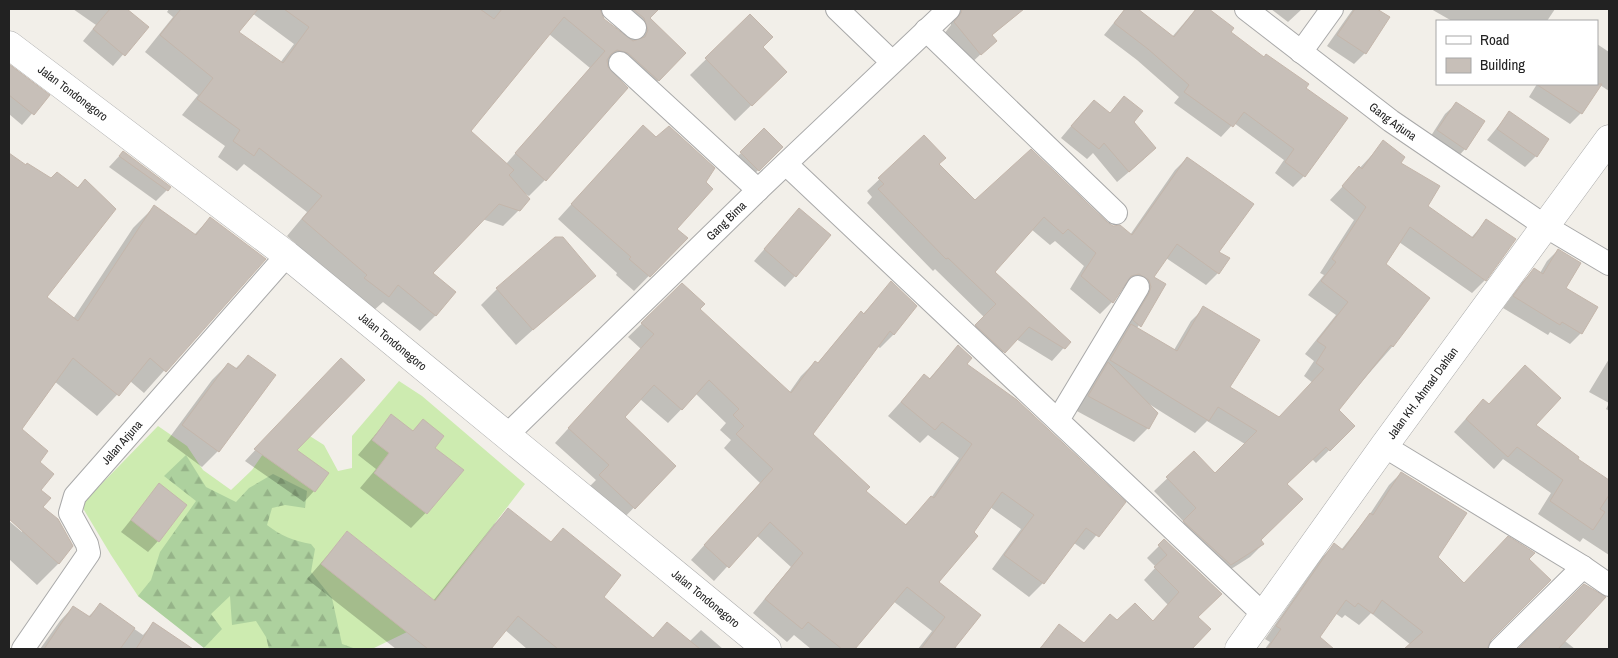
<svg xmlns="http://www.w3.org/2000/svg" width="1618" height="658" font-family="'Archivo Narrow',sans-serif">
	<defs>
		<pattern id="forest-firs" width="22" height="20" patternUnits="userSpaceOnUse" patternTransform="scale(1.25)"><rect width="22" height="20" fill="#add19e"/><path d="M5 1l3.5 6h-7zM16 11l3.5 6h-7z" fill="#95b388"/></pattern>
	</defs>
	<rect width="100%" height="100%" fill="#f2efe9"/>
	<path fill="#cdebb0" d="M399,381L422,396L525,484L435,601L347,531L321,564L407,632L372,649H207L138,596L111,555L81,505L158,426L187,446L203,470L231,490L252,470L286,421L324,445L338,471L352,468V436Z"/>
	<path fill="url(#forest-firs)" d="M186,455L206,487L236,502L249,488L273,474L307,491L305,508L285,505L272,508L267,525C281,536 294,541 311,544L315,549L311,572L332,598L342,644L356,649H269L266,637L256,621L232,625L230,596L211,614L222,629L204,648L138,596L151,580L160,552L196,501L164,476Z"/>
	<g fill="#0003" fill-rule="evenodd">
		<path d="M73,9H125L147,27L113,66L83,41L96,25Z"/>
		<path d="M169,9H657L648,18L658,81L642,97L612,69L606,67L545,180L529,196L522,192L519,210L503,226L482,219L431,273L436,315L420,331L383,302L372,312L287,236L307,212L244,164L237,171L218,157L225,146L182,115L198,95L145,52L173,17L167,12ZM598,11L628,34L630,41L603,20ZM252,13L294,44L280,63L237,32ZM549,34L590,68L506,164L469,132Z"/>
		<path d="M963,9L970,11L973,9H1011L1016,14L991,36L995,41L969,65L944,34L951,25V20Z"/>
		<path d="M1125,9H1136L1172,37L1196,9H1207L1232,29L1229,32L1304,88V176L1293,187L1275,173L1284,160L1234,123L1221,137L1174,103L1179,97L1137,60L1104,35Z"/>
		<path d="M1271,9H1302L1288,22Z"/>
		<path d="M1353,9H1374L1388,18L1365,53L1354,64L1327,46Z"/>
		<path d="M1431,9H1555L1547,21H1452Z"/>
		<path d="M750,16L761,47L769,88L735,121L690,75Z"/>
		<path d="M1597,44L1609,52V91L1600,85L1581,113L1570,124L1529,97L1537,84H1597Z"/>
		<path d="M9,65L48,95L22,125L9,114Z"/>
		<path d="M1125,97L1144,159L1117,182L1093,153L1087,159L1061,138L1083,112L1109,114Z"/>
		<path d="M1456,104L1465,149L1455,160L1427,142L1445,114Z"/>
		<path d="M1509,113L1536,156L1525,167L1487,140Z"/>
		<path d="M764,130L782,147L747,181L730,164Z"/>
		<path d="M924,137L938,164L975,202L1106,223L1130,235L1175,170L1187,158L1218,252V273L1206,285L1166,258L1153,278L1165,285L1137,328L1174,350L1191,321L1204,308L1228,387L1279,419L1313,383L1304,376L1314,361L1305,354L1336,315L1308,295L1324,275L1320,273L1354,220L1330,200L1384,142L1426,206L1471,238L1486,221L1514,240L1485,280L1472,293L1399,242L1384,264L1429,298L1392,347L1337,410L1354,426L1316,463L1312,459L1286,484L1260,540L1263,544L1250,557L1217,578L1171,534L1184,522L1154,491L1194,453L1215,475L1245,444L1207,421L1195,433L1149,404L1148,428L1134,442L1075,410L1126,286H1123L1112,302L1100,314L1070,289L1084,266L1055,241L1050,245L1031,229L993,272L1069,342L1052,361L1016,339L992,364L964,338L984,317L935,269L933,271L867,203L872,197L867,191Z"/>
		<path d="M629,141L675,229L686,238L634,291L616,275L617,273L558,219Z"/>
		<path d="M123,152L167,190L156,201L109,167Z"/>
		<path d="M9,155L25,166L51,180L77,188L85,180L46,297L73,319L133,228L154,207L194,235L210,218L264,259L144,393L130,381L97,416L54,381L20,430L38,463L41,508L59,563L37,585L9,559V521L22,532V529L9,517Z"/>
		<path d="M799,209L795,276L785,287L754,261Z"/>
		<path d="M1558,250L1564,288L1581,333L1570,344L1550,332L1548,335L1503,308L1523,281L1534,270L1540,273L1547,261Z"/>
		<path d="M594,275L516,345L481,305L497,289Z"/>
		<path d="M891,283L894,334L880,348L877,346L811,434L865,491L905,525L931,498L959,458L928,435L920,443L888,416L924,376L929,379L958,346L966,365L1124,502L1084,550L1074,543L1043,583L1029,597L992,569L1021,529L990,507L937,583L955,647L958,649H918L932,631L893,601L853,649H811L794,635L787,642L753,613L791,567L756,535L714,581L691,560L760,483L724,448L731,440L720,430L726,423L696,394L668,423L640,399L623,417L674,466L620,522L586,490L596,480L555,443L641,349L628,337L682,285L698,309L789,393L801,376L815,362L817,364L848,327L863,314Z"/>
		<path d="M248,356L274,376L218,451L202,467L167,441L212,380L228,364L235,369Z"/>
		<path d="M1609,359V411L1606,409L1609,403L1589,392Z"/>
		<path d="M331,370L295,450L314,491L304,502L245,461Z"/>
		<path d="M1488,406L1535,425L1576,459L1609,482V555L1583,538L1580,542L1538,514L1551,493L1503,459L1494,469L1454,432L1470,414Z"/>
		<path d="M391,416L412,432L423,421L433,448L462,471L443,495L411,528L360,488L376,469L358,455Z"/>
		<path d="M1401,473L1436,557L1464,584L1527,559L1487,649H1406L1411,645L1371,613L1359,625L1345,615L1342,618L1335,613L1319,637L1332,649H1265L1270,642L1265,639L1322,557L1334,545L1341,550L1370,514L1389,485Z"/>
		<path d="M159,485L158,541L148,552L121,532Z"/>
		<path d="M508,510L602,597L652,639L667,624L689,642L701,630L723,649H527L505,630L491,647L495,649H396L307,579L347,533L433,601L494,524Z"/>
		<path d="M1164,541L1196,617L1209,629L1190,649H1039L1059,626L1084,644L1117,622H1152L1168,605L1144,580L1156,567L1147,558Z"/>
		<path d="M1585,586L1565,641L1575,649H1520Z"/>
		<path d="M100,605L143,635L153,624L185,645L182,649H40L60,621L73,607L88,617Z"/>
	</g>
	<g fill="#c7bfb8" stroke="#c4b6ab">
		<path d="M110,9H127L149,27L125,56L93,29Z"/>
		<path d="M181,9H258L239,32L283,63L309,27L284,9H480L494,19L502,9H600L604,19L633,41L645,37L648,30L644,18L633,9H659L650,18L686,53L659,81L628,53L617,50L611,54L607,60L608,67L628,88L546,181L515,153L605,51L564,17L471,131L514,170L509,175L530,199L520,211L499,204L433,273L456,292L436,316L398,285L389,297L364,278L367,275L302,219L322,196L259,148L254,156L233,141L240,130L197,99L213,78L160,35Z"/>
		<path d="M962,9H1024L992,35L997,41L981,55L954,22L961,13Z"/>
		<path d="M1125,9H1138L1174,37L1196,9H1209L1234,28L1231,32L1264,57L1266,54L1309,84L1306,88L1348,118L1305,177L1285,162L1294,149L1244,112L1233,127L1184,92L1189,85L1148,49L1114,23Z"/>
		<path d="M1355,9H1377L1390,17L1366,54L1337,35Z"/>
		<path d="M750,14L773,37L763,47L787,72L752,106L705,58Z"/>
		<path d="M9,64L50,95L34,115L9,95Z"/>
		<path d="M1536,84H1602L1582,114Z"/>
		<path d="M1124,96L1143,111L1134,122L1156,148L1129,172L1104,143L1099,149L1071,126L1094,100L1110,113Z"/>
		<path d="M1456,102L1485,121L1466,150L1437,130Z"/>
		<path d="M1509,111L1549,139L1537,157L1497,129Z"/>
		<path d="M643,125L656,137L669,126L715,168L706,182L713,189L677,229L688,238L650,277L629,259L631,257L571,204Z"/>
		<path d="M764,128L783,147L759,171L740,152Z"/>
		<path d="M924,135L946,158L939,164L975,200L1031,149L1107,222L1113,226L1120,225L1132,235L1187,157L1254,204L1219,252L1230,258L1219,274L1177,244L1154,277L1166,284L1141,327L1133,320L1149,293L1151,287L1149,280L1139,274L1131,276L1113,303L1081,276L1096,253L1068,229L1063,234L1044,217L995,272L1071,342L1065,349L1029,327L1005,353L975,325L996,304L948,258L946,259L878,189L884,184L878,178Z"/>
		<path d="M1383,140L1405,157L1401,163L1440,186L1428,206L1473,238L1486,219L1516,239L1486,281L1410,227L1386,264L1430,298L1393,347L1391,345L1339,410L1355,426L1330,451L1326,447L1287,484L1303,499L1261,540L1264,544L1231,565L1183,521L1196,508L1166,477L1194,451L1215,473L1257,431L1218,407L1209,421L1110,360L1131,324L1177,351L1203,306L1260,340L1230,387L1279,417L1324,369L1316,363L1326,347L1317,341L1348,302L1321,281L1336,262L1332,259L1366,207L1342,186L1359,166L1362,169Z"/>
		<path d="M123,151L171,187L168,191L119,156Z"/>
		<path d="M9,153L26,165L27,163L51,178L57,172L78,188L85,179L116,209L47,297L78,321L154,205L196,235L210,217L266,259L166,372L150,358L119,396L73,358L22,429L48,451L40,462L54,474L41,490L51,498L43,507L58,519L73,546L59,564L9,519Z"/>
		<path d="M799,208L831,235L796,277L764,249Z"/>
		<path d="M555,237H563L596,276L533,330L496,288Z"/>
		<path d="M1558,249L1581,263L1566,288L1598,307L1582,334L1562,322L1560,325L1513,296L1534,268L1543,274Z"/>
		<path d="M891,281L917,306L894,335L890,331L813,434L870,487L866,491L906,525L931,496L934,498L972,444L942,422L935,430L901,402L924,374L930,379L958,345L972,358L967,364L1017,400L1126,502L1099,537L1086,528L1044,584L1004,555L1034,515L1002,492L974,532L978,536L939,582L981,615L954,649H921L945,617L907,587L855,649H842L808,622L802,629L765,599L803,553L770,522L729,568L704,545L773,469L736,434L744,426L733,415L739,409L709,380L682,410L654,385L625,417L676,466L635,509L599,475L609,465L568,428L654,334L641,323L682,283L705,304L700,309L791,393L815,361L818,363L861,311L864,314Z"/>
		<path d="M248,355L276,375L219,452L182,425L228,363L237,369Z"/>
		<path d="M341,358L365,380L297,450L329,473L315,492L254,449Z"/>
		<path d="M1108,362L1158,413L1149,429L1088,396Z"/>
		<path d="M1525,365L1561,398L1536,425L1579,457L1578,459L1609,480V495L1600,509L1605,512L1593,530L1550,501L1563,480L1517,447L1508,457L1466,419L1483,399L1489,404Z"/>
		<path d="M391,414L413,431L423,419L444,436L435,448L464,470L427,514L374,473L389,453L372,440Z"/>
		<path d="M1401,472L1467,513L1438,557L1464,583L1508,536L1535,553L1529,559L1551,580L1491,640L1487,649H1404L1423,632L1382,600L1373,614L1358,603L1355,607L1346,600L1320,637L1334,649H1267L1281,629L1276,626L1334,543L1343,550L1370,513L1373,515Z"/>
		<path d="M159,483L187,505L159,542L131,520Z"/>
		<path d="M508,508L551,542L563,528L621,575L604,597L653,638L667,622L700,649H558L518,616L491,649H428L321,564L347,531L435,601Z"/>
		<path d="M1164,539L1222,594L1198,617L1211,629L1192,649H1040L1059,624L1084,643L1110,614L1117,620L1135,603L1153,621L1179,592L1154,567L1167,555L1158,545Z"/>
		<path d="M1584,584L1606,597L1558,649H1518Z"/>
		<path d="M100,603L135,628L120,649H44L73,606L90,617Z"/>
		<path d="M153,622L193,649H136Z"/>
	</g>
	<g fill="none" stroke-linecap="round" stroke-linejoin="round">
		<defs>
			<g id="minor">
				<path d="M613,9L635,28"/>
				<path d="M837,9L892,62"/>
				<path id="s1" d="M1246,9L1391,121L1545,226L1609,264"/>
				<path d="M926,30L1116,213"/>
				<path d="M1301,52L1332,9"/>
				<path d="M620,63L758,190"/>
				<path d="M786,164L1264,615"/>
				<path d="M1058,420L1138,287"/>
				<path id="s2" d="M506,436L758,190L949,9"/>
				<path d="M1384,446L1583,567L1609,585"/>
				<path id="s3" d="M23,649L89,553L87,544L70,513L75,496L287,255"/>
				<path d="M1500,649L1583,567"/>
			</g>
			<g id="tertiary">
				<path id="s4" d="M9,45L287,255L767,649"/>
				<path id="s5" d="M1239,649L1384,446L1609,139"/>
			</g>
		</defs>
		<use href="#minor" stroke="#a9a9a9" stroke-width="24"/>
		<use href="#tertiary" stroke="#a9a9a9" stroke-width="29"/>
		<use href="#minor" stroke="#fff" stroke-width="22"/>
		<use href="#tertiary" stroke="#fff" stroke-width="28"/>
	</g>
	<g text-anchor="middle" stroke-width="4" stroke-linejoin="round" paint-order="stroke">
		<g font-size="12" fill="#222" stroke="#fff">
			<text dy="4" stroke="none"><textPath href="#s4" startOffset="80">Jalan Tondonegoro</textPath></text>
			<text dy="4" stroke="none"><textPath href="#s1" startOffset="185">Gang Arjuna</textPath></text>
			<text dy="4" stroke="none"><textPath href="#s2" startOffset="308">Gang Bima</textPath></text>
			<text dy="4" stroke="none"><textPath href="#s4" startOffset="485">Jalan Tondonegoro</textPath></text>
			<text dy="4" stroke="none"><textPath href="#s5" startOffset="315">Jalan KH. Ahmad Dahlan</textPath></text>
			<text dy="4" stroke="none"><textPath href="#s3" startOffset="250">Jalan Arjuna</textPath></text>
			<text dy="4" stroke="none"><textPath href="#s4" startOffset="890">Jalan Tondonegoro</textPath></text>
		</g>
	</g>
	<rect width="1618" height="658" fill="none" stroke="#222222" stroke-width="20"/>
	<rect x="1436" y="20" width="162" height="65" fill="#ffffff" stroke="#a7a7a7"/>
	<rect x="1446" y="36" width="25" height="8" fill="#ffffff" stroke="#a7a7a7"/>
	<text x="1480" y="45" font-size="15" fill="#222222">Road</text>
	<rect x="1446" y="58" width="25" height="15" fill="#c7bfb8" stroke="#a7a7a7"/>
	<text x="1480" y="70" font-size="15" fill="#222222">Building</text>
</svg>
